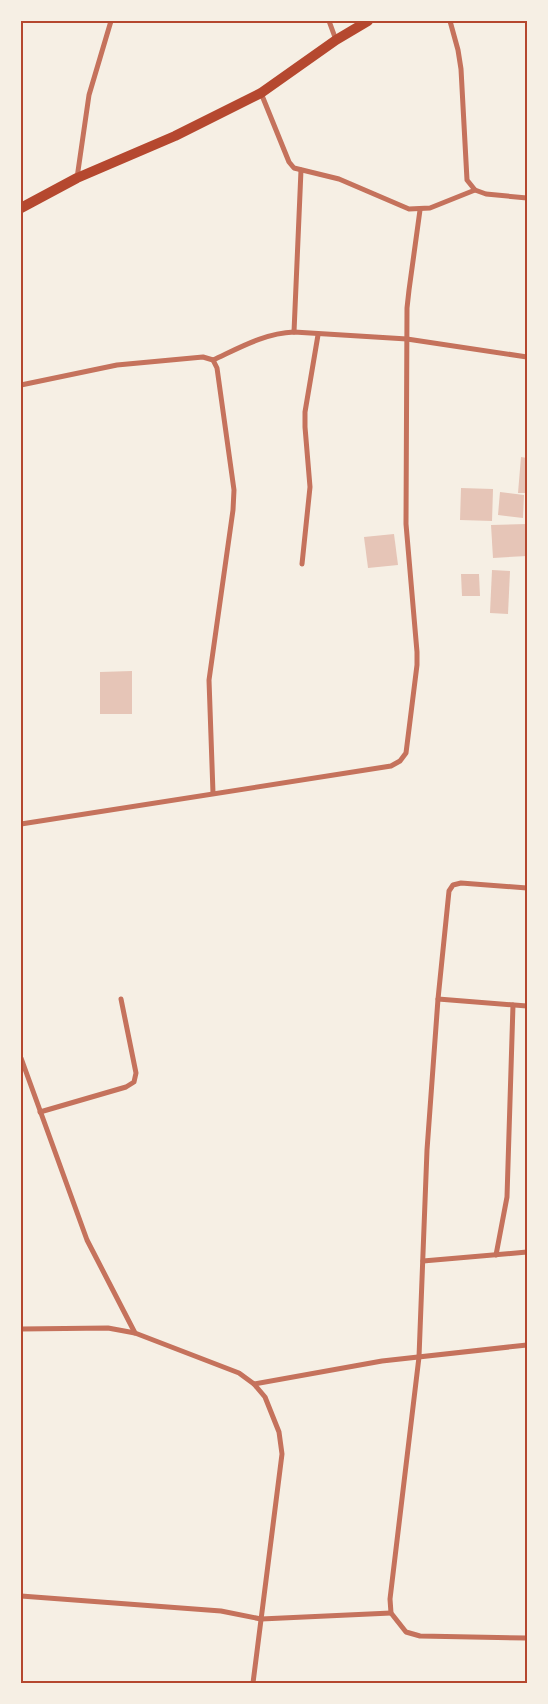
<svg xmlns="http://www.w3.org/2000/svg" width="548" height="1704" font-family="Roboto,sans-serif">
	<rect width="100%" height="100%" fill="#f6efe4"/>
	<g fill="#e6c5b7">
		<path d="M521,457L527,458V493H518Z"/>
		<path d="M461,488L493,489L492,521L460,520Z"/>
		<path d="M500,492L524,495L523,518L498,515Z"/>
		<path d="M527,524V556L493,558L491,525Z"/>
		<path d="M394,534L398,565L368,568L364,537Z"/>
		<path d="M492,570L510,571L508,614L490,613Z"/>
		<path d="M461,574H479L480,596H462Z"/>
		<path d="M132,671V714H100V672Z"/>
	</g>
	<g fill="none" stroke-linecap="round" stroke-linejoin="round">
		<g stroke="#c5725c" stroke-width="5">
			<path d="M329,21L336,40"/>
			<path d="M450,21L458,50L461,69L467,180L475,190L486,194L527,198"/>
			<path d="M261,93L289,162L294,168L339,179L409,209L430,208L475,190"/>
			<path d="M77,178L89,95L111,21"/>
			<path d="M294,332L301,170"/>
			<path d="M213,360C239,348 265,333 294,332L407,339L527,357"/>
			<path d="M21,385L117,365L203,357L213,360L217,368L234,490L233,510L209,680L213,793"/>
			<path d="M302,564L310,487L305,427V412L318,335"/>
			<path d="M21,824L391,766L400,761L406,753L417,665V652L406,524L407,308L409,290L420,210"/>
			<path d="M527,888L461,883L453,885L449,891L438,999L427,1150L419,1357L390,1599L391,1613L406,1632L420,1636L527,1638"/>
			<path d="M438,999L527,1006"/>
			<path d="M21,1058L87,1240L135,1333"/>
			<path d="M40,1112L126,1087L134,1082L136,1073L121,999"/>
			<path d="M496,1255L507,1197L513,1005"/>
			<path d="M423,1261L527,1252"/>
			<path d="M21,1329L108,1328L135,1333L239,1373L254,1384L265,1397L279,1432L282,1454L253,1683"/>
			<path d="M254,1384L382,1361L527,1345"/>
			<path d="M21,1596L221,1611L261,1619L391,1613"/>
		</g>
		<path stroke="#b5482f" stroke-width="10" d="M21,208L77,178L175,136L261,93L336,40L368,21"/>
	</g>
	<rect width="548" height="1704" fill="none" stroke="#f6efe4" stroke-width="45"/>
	<rect x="22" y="22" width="504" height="1660" fill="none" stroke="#b5482f" stroke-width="2"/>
</svg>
